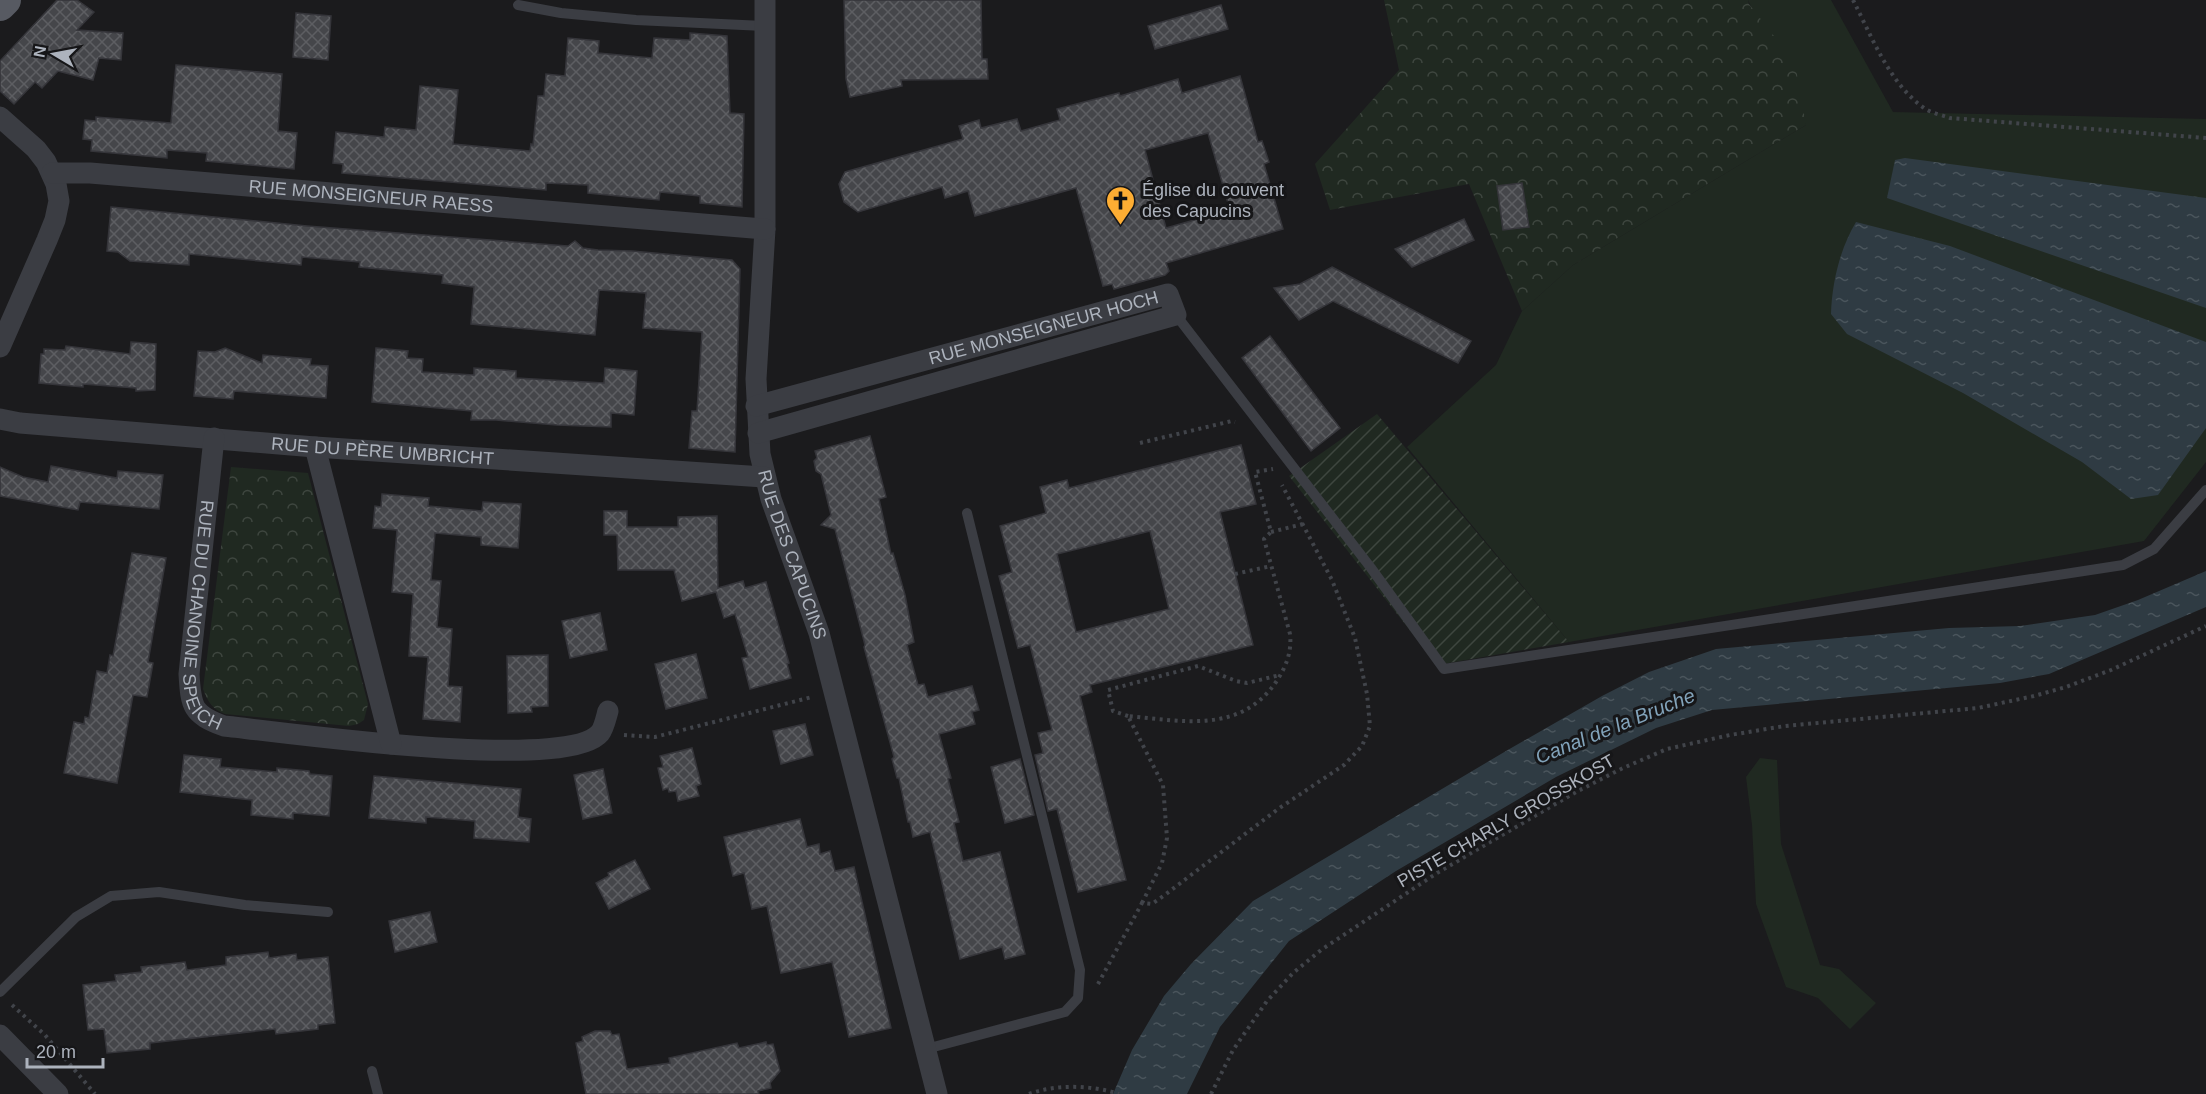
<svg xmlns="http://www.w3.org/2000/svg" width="2206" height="1094" font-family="Arial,sans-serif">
	<defs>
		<pattern id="forest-crowns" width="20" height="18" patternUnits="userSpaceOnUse" patternTransform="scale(1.5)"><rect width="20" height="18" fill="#202921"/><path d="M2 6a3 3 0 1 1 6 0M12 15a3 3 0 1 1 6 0" fill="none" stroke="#3e463f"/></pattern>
		<pattern id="garden-furrows" width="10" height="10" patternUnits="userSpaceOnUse" patternTransform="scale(1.5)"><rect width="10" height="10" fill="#202921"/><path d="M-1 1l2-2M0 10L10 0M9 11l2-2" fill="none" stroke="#3e463f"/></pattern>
		<pattern id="water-ripples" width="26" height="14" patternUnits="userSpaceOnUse" patternTransform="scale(1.5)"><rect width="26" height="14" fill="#2f3b43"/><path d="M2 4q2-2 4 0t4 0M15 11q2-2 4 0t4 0" fill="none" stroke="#4a555c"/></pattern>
		<pattern id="building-cross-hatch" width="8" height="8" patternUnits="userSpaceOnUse" patternTransform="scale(1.5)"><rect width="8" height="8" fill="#45464a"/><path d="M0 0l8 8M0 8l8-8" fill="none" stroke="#5d5e62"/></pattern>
	</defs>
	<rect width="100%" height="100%" fill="#1b1b1d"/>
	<g fill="#202921">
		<path d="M1748,0H1831L1893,112L2206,119V462L2144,541L1569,642L1407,447L1496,365L1522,311L1573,265L1806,125Z"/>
		<path d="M1760,758L1777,760L1781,844L1820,965L1839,969L1876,1003L1850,1029L1818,998L1786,987L1756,904L1752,825L1746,777Z"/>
	</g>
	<g fill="url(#forest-crowns)">
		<path d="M1384,0H1748L1749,4L1795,63L1806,125L1573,265L1522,311L1469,184L1330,210L1315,164L1399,70Z"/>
		<path d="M231,467L308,473L368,704L364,720L358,724L349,726L225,714C212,709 208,702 203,689Z"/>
	</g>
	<path fill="url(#garden-furrows)" d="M1377,414L1569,642L1437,665L1289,476Z"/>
	<g fill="url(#water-ripples)">
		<path d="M1905,158L2206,198V308L1887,198L1895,160Z"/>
		<path d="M1856,222L1950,246L2206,342V428L2158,495L2131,499L2082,462L1963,393L1847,334L1831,314C1832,282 1840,249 1856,222Z"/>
		<path d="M2206,571V607L2049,674L2000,683L1712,710L1656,728L1556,777L1396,871L1289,941L1220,1027L1187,1094H1113L1132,1050L1164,996L1191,964L1253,901L1506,751L1602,696L1649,672L1716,649L1949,628L2020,626L2095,615L2138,600Z"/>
	</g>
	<g fill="url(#building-cross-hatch)" stroke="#35353a" stroke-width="1.5" fill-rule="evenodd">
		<path d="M57,0H77L94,12L77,30L123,33L121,60L99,58L93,80L58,71L42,88L35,82L14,104L0,91V61Z"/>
		<path d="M844,0H981L982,59H987L988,79L901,80L902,86L850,97L846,79Z"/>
		<path d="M1221,5L1228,29L1155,49L1148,26Z"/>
		<path d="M296,13L331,16L328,60L293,57Z"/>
		<path d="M690,33L727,36L730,113L744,114L742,207L700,203V196L660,192L659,200L588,193V185L546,183V190L342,173L343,164L333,163L336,132L384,137L385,127L416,130L420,86L458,90L453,144L530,151L531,144L533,145L538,96H544L546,74L565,76L568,38L599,41L598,53L652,58L654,38L690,40Z"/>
		<path d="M176,65L282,74L278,131L297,133L294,169L206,161L207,153L167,150V158L91,151L92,140L83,139L85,120L96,121V117L171,123Z"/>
		<path d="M1240,76L1258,142L1262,141L1269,162L1264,164L1283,229L1166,263L1169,271L1165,275L1114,289L1112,284L1103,286L1076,188L975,216L968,191L945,198L942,187L858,212L844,202L839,184L845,172L963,139L959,126L979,120L981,128L1017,119L1021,131L1060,120L1057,109L1119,93L1120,96L1178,79L1182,93ZM1208,133L1230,210L1166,228L1145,150Z"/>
		<path d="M1522,183L1529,227L1503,230L1497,186Z"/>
		<path d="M111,207L307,226L568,246L575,241L583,248L598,250L632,251L732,260L740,269L735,452L689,448L692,411H697L702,332L643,328L646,293L599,290L595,335L471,324L474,287L442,283L443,275L359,267L360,262L302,257L301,265L189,254V265L130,261L118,252L107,251Z"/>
		<path d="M1464,219L1474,240L1412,267L1395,249Z"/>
		<path d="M1332,267L1471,341L1458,363L1333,301L1299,320L1274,288L1300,284Z"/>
		<path d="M1270,336L1340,428L1311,451L1242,358Z"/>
		<path d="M131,342L156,344L155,390L136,391V388L83,384V387L39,383L41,354H44V349L65,350L66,346L130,354Z"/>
		<path d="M225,348L262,363L263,355L311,359L310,365L328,366L326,398L234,391L233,399L194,396L198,351L215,352Z"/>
		<path d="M376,348L408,351L407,358L423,359L422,372L474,375V368L516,371V378L604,383L605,368L637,371L634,415L611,413V427L557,425L496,420H471L472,411L372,402Z"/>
		<path d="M870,436L886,497L879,499L891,554L893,553L905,595L914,642L907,645L918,685L924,684L928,697L972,686L979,710L972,712L975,724L939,734L951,778L948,779L959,822L954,823L963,861L1000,852L1025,954L1005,959L1002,947L960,959L930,832L913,837L910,822H908L899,778H897L892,759L894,757L864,647L865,645L835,529L821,525L831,515L821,474L816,471L814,461L817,458L815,451Z"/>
		<path d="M1241,445L1256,504L1220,512L1253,645L1090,685L1092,692L1080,696L1126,880L1078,892L1057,809L1048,811L1035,755L1043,753L1038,733L1052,730L1030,645L1018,648L999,576L1012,572L1000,526L1046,513L1040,487L1067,480L1069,488ZM1150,531L1169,609L1076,632L1057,554Z"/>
		<path d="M51,466L117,478L118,471L163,475L159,509L80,502L78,510L0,496V467L23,477L48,482Z"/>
		<path d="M382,494L429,498L428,506L482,511L483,502L521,504L518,548L481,545V537L435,533L431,580L441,581L437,627L452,629L448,686L462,687L460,722L423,719L428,657L409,656L413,594L392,592L397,530L373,528L375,506L381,507Z"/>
		<path d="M604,511H627V527H678V517L717,516L718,588L743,581L745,588L766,582L789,663L787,664L791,678L750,689L742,658L748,657L735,614L724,618L716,592L682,601L674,570H618L617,535H604Z"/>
		<path d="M132,553L166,558L148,662L153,663L147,697L133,695L117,783L64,773L74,722L84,724L85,717L89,718L97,671L107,673L110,655L113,656Z"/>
		<path d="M600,613L607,650L570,658L562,621Z"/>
		<path d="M696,654L707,698L666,709L655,664Z"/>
		<path d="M548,655V706L531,707L532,712L508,713L507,656Z"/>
		<path d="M805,724L813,755L781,764L773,731Z"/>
		<path d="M692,748L701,784L696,786L699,796L678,801L676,791L669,792L668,788L663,790L658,768L663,767L660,756Z"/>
		<path d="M184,755L221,759L220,767L277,772V768L309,771L310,774L332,776L329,816L293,813V819L251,815L252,800L180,792Z"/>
		<path d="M1020,759L1034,815L1005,823L991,767Z"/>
		<path d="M603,769L612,813L583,819L574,775Z"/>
		<path d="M374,776L521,789L518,817L531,819L529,842L474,838L475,821L426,817V823L369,818Z"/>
		<path d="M800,819L807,847L819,844L820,854L830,851L835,871L854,867L891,1028L849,1037L832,962L781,973L767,906L752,909L744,873L733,876L724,837Z"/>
		<path d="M635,860L650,889L609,909L596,883L609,876L608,873Z"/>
		<path d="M430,912L437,942L395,952L389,921Z"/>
		<path d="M268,952L269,958L296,954L297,960L328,957L335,1023L318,1025V1029L276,1034L275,1029L150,1043V1049L107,1053L104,1029L88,1030L83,985L116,981L115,975L142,972L141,967L185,962L187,970L226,965V957Z"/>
		<path d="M595,1031H610L612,1035L619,1034L627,1069L670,1063L669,1058L737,1043L739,1048L766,1042L767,1045L773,1044L780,1071L770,1083L771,1088L758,1091L759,1094H586L576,1043L583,1041L582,1037Z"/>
	</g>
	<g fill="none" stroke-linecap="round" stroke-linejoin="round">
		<g stroke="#41444a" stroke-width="4" stroke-dasharray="3 4.5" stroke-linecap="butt">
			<path d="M1853,0C1872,37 1889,83 1924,108C1931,113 1942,115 1950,118L2206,138"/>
			<path d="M1140,443L1232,421L1235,422"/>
			<path d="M1271,532L1303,524"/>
			<path d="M1235,574L1271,566"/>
			<path d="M1128,716L1113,711L1108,690L1198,666L1236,681L1247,683L1280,675"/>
			<path d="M624,735L655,737L812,697"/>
			<path d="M1142,903L1162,863L1167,838L1163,785L1128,716C1183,721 1240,734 1276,682C1286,667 1292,652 1290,634L1264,539L1271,532L1255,472L1273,469"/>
			<path d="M1098,984L1142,903L1152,904L1166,894L1278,809L1344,765L1362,746L1370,726L1367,694L1355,638L1332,580L1282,485"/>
			<path d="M12,1005L45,1035L95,1094"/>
			<path d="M1029,1094C1056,1084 1092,1085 1119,1094"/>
			<path d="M1211,1094L1233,1050L1267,1001L1293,973L1321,950L1437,873L1576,792L1623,768L1667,749L1730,735L1785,726L1978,708L2034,696L2066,687L2111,670L2206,626"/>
		</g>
		<g stroke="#3b3d43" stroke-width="10">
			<path d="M518,5L561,13L636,20L766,26"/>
			<path d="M1176,315L1371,568L1444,669L2123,565L2154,549L2206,490"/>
			<path d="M0,992L76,917L111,896L159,892L245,905L328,912"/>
			<path d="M926,1049L1065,1012L1078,998L1080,970L967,513"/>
			<path d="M372,1071L378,1094"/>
		</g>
		<g stroke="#3b3d43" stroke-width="21">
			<path id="s1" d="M765,0V229L756,379L760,454L771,499L819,633L937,1094"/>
			<path d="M0,117L36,149L46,162L56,184L59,201L55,220L47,240L0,347"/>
			<path id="s2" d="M52,173H90L765,229"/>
			<path id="s3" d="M756,406L1168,294L1176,315L758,433"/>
			<path id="s4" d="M0,419L20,423L315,447L764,477"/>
			<path id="s5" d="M214,438L189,674C191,707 192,714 224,726C282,732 567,773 600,733C604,728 606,718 608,711"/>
			<path d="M315,447L391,744"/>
			<path d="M0,1035L58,1094"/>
		</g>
		<path stroke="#575a62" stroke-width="32" d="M0,5L5,0"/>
	</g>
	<defs>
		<symbol id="church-pin" viewBox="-11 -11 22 30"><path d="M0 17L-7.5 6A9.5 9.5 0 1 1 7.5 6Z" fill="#fdad33" stroke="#161618"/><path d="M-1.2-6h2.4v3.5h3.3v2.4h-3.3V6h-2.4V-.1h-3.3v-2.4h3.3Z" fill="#111"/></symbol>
	</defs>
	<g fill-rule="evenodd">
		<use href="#church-pin" x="1104" y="184" width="33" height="45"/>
	</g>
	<g text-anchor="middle" stroke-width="6" stroke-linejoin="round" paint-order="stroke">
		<g font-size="18" fill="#adb3bd" stroke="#161618" text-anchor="start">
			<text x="1142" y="196">Église du couvent<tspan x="1142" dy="21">des Capucins</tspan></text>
		</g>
		<g font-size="18" fill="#adb3bd" stroke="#161618">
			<text dy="6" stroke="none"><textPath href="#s2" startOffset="320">RUE MONSEIGNEUR RAESS</textPath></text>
			<text dy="6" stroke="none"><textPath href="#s3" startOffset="298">RUE MONSEIGNEUR HOCH</textPath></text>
			<text dy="6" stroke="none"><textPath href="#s4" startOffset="384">RUE DU PÈRE UMBRICHT</textPath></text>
			<text dy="6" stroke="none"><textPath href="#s1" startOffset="560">RUE DES CAPUCINS</textPath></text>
			<text dy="6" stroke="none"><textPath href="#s5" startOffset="183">RUE DU CHANOINE SPEICH</textPath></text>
			<text transform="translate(1506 821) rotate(-30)" y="6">PISTE CHARLY GROSSKOST</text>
		</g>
		<g font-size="20" font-style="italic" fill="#82a3ba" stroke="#161618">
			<text transform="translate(1615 726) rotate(-22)" y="7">Canal de la Bruche</text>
		</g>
	</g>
	<g transform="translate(54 54) rotate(280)" stroke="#161618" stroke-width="4.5" paint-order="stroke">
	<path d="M0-4.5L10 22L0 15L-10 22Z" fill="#adb3bd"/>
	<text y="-9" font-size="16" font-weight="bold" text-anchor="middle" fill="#adb3bd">N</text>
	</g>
	<path d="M27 1058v9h76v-9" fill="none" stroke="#adb3bd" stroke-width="3"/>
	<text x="36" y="1058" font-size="18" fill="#adb3bd" stroke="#161618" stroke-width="4.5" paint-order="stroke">20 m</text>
</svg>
